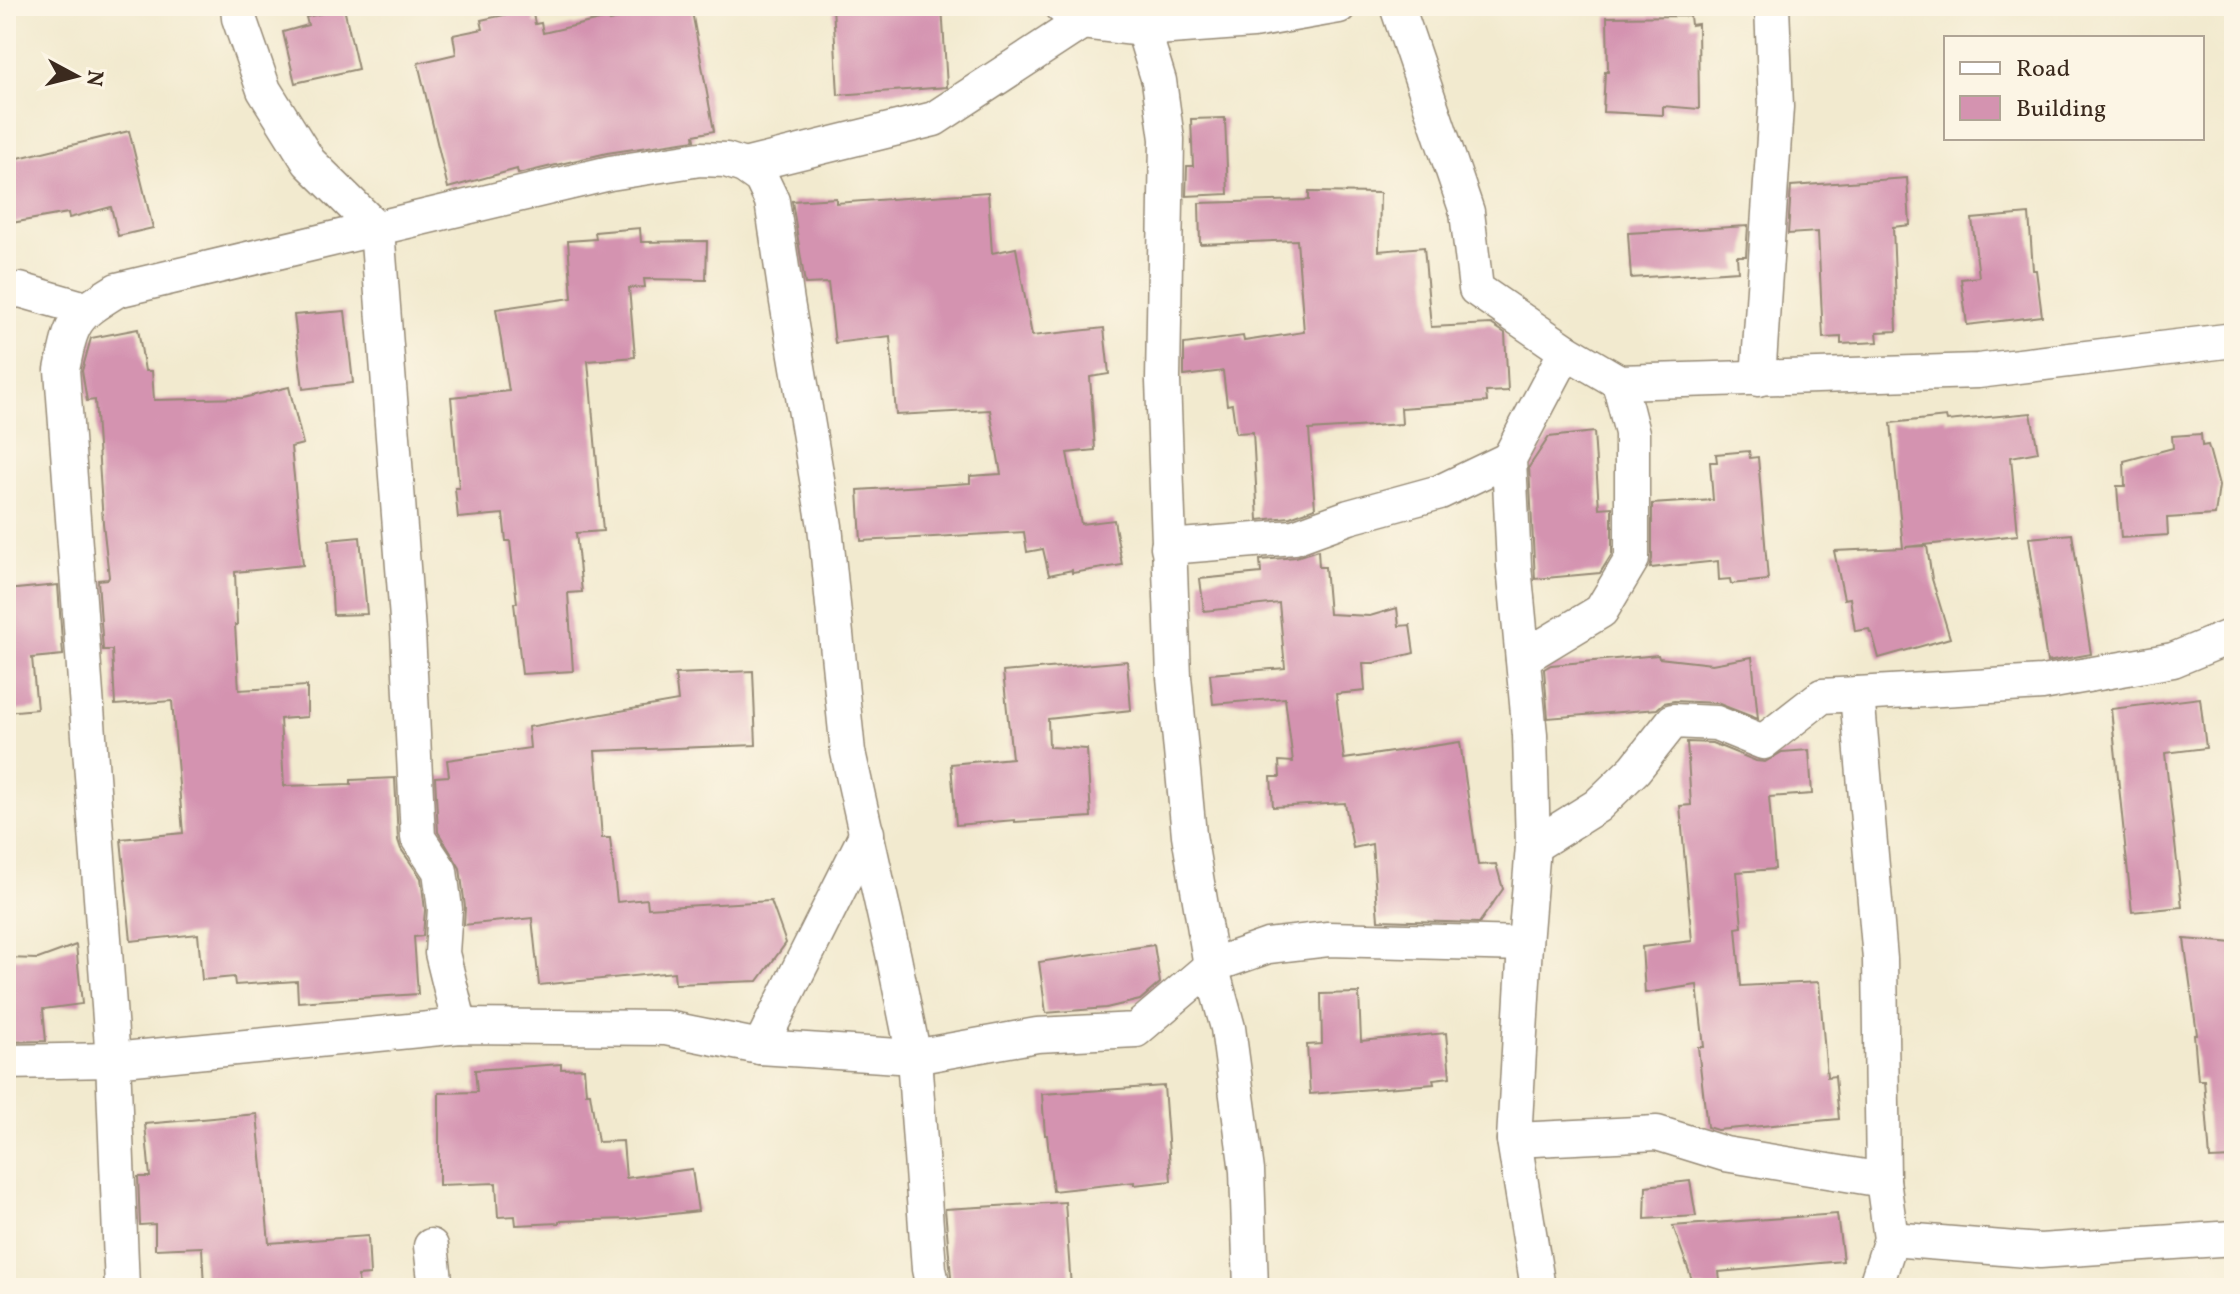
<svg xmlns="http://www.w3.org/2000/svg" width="2240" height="1294" font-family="Vollkorn,serif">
	<rect width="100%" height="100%" fill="#fcf5e5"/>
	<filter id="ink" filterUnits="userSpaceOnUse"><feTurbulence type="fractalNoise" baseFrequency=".0125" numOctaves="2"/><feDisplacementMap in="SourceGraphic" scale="16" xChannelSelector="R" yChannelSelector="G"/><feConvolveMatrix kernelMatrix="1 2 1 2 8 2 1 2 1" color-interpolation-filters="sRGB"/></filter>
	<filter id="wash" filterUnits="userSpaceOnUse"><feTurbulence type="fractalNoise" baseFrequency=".006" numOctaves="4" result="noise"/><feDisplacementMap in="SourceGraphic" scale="32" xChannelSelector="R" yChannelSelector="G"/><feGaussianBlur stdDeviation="1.8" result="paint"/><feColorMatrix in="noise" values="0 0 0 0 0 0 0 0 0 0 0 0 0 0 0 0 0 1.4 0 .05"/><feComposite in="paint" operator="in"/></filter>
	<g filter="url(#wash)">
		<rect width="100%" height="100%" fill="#f2eacf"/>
		<g id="blocks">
			<g fill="#d493b0">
				<path d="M670,6H691L714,131L694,135L695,140L607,153L518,174L517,169L448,188L418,63L456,54L453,35L483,29L481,20L532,9L535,24L541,23L543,33L608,18L609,21Z"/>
				<path d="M833,6H942L947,87L838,95Z"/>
				<path d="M344,8L358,69L295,83L283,32L308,25L306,17Z"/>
				<path d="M1690,16L1691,25L1698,24L1699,109L1663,106V115L1603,112L1605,72H1608L1607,17Z"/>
				<path d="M1225,118L1228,194L1186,196L1187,166H1193L1191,119Z"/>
				<path d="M129,131L153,228L118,236L111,207L69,218L68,213L6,224V161Z"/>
				<path d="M1907,178L1910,225L1893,227L1897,331L1877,332L1878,342L1841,344V337L1823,338L1818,232L1788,234L1791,186Z"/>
				<path d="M988,192L992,253L1016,248L1032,336L1104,328L1109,374L1090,377L1095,450L1067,453L1081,524L1114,520L1122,565L1072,573V570L1049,575L1043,549L1027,552L1024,532L861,541L858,490L970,483V476L1001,474L990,410L896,415L890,336L835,343L828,283L805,284L792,201L836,198V203Z"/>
				<path d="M1309,192L1380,193L1379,251L1424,247L1431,327L1491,324L1505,333L1508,391L1486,392L1487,402L1401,408L1402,424L1309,430L1315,508L1290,517L1258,520L1253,432L1236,433L1232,404L1227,405L1223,371L1184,376V344L1243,336L1244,341L1304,332L1297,240L1200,244L1199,203L1309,200Z"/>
				<path d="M2029,214L2033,270H2036L2042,316L1967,325L1961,279L1979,277L1972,219Z"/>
				<path d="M1748,226L1746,256H1737L1738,271L1631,278L1628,233Z"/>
				<path d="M640,228L641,242L707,241L706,280L644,279L645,287L629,288L635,357L588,361L603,531L576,533L582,592L568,593L573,671L522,674L514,603H517L510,541H506L503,514L458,518L455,488H459L451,397L509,391L496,309L572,298L568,241L596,239L595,232Z"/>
				<path d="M345,311L353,383L303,389L294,315Z"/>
				<path d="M138,329L145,371H152L154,400L243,398L289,387L303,444L291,447L303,565L235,572L237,625H235L239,690L307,686V717L280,719L284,786L351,784V780L395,778L398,840L401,849L421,878L425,910L423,936L414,937L418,994L298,1002L297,981L235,985L234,977L202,980L198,934L131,941L121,839L183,833L172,701L115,705L112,650H103L98,580L108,579L109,577L103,523L95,400L87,401L82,371L91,338Z"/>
				<path d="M2031,413L2038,452L2011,457L2018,535L1905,547L1927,546L1932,579L1950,638L1879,658L1872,633H1870L1869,629L1855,631L1850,598L1844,599L1834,551L1903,548L1891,423L1946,417L1947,421Z"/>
				<path d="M1594,432L1599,508L1612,507V554L1600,573L1535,579L1529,467L1549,437Z"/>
				<path d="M2201,434L2202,446L2208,445L2219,486L2215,515L2167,518L2168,535L2121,538L2117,486H2125L2124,461L2173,448L2172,436Z"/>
				<path d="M1749,451L1750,458L1758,457L1768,580L1731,584L1730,579L1719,580L1718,561L1650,568L1652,559V504L1713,500L1710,462H1717L1716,454Z"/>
				<path d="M2072,534L2091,654L2047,662L2029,538Z"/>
				<path d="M360,537L367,614L333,615L329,540Z"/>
				<path d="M1318,550L1319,567H1325L1329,614L1370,616L1397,608L1399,626L1410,625L1414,653L1374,663H1363L1365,691L1336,694L1344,759L1460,742L1478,865L1496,864L1503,889L1479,923L1378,920L1372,844L1353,848L1345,803L1273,807L1271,777H1280L1279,761L1293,762L1285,698L1213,704L1210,674L1285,668L1279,603L1204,611L1200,579L1261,573L1260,560L1296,557Z"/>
				<path d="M58,585L63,655L32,658L37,709L6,712V590Z"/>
				<path d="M1658,655L1659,658L1712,664L1752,657L1758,719L1717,703L1674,701L1664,703L1657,709L1548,718L1544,669L1551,665Z"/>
				<path d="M1127,661L1131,710L1048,719L1049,747L1087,749L1091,817L1015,822V820L956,825L951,764L1012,758L1003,672Z"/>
				<path d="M753,671L756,745L595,751L602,838H610L617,902L647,899L648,908L771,901L786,943L758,981L675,984L674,972L539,985L532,918L464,925L465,907L460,868L438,832L435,777L449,776L447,760L530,748L528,727L678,701L675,674Z"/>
				<path d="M2200,698L2206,748L2165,753L2182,907L2132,912L2111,709Z"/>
				<path d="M1687,742L1712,743L1756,761L1765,762L1782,752L1809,750L1812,794L1769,797L1775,869L1737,872L1742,927L1736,928L1741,986L1819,982L1827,1077L1835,1076L1839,1119L1717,1130L1707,1127L1698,1047H1704L1697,985L1645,993L1642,947L1692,941L1680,806L1691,805Z"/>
				<path d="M2184,939L2234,943V1158L2210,1159L2204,1080H2198L2194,1034H2197Z"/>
				<path d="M76,945L82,1004L43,1009L46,1041L6,1042V958L38,959Z"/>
				<path d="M1154,945L1160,983L1140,1000L1106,1008L1046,1013L1039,962Z"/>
				<path d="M1359,993L1361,1041L1446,1033L1450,1077L1433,1079L1434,1084L1310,1094L1307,1045L1322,1044L1321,994Z"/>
				<path d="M561,1064V1069L584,1068L586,1093H590L598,1142L623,1141L626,1178L692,1169L698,1211L628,1219L559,1221V1223L516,1225L515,1216L498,1217L496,1183L439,1185V1093L477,1092L475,1070Z"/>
				<path d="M1164,1086L1171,1181L1134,1185V1182L1053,1191L1047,1135H1045L1042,1094Z"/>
				<path d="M257,1114L269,1243L368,1236L370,1275L358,1276L359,1288H204L202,1247L155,1249V1224L140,1225L138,1177H150L145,1124Z"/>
				<path d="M1690,1181L1696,1216L1645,1219L1646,1186Z"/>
				<path d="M1065,1202L1071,1288H952L945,1209Z"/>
				<path d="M1837,1214L1843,1261L1719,1272L1721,1288H1695L1673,1226Z"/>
			</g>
		</g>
	</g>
	<g filter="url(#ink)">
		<use href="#blocks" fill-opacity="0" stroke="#968a76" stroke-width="2"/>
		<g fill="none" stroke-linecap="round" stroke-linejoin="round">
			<defs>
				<g id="minor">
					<path d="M238,6L239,18L264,90L309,162L377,229L408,632L418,838L440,871L445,909L442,953L460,1026"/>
					<path d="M1061,6L1082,22L1143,29L1253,21L1339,6"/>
					<path d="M1397,6L1467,212L1476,289L1566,351L1509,459L1514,566L1530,735L1533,846L1525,944L1514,1140L1538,1288"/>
					<path d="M1143,29L1159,81L1167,139L1163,381L1174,677L1189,835L1211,966L1228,1028L1247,1171L1251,1288"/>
					<path d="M744,166L934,119L1082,22"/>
					<path d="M6,292L20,290L86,309"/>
					<path d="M1566,351L1619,382L1978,371L2234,340"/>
					<path d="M1758,379L1776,107L1772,6"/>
					<path d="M1168,547L1294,537L1349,517L1440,492L1509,459"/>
					<path d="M1523,658L1601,611L1632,559V433L1619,382"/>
					<path d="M1857,694L2042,683L2173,660L2234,635"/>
					<path d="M1533,846L1597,806L1635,769L1673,721L1716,723L1763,742L1822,696L1857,694L1880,959L1883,1180"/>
					<path d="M760,1047L867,833"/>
					<path d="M6,1062L113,1060L460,1026L666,1028L760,1047L914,1057L1037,1035L1136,1030L1211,966L1268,946L1328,939L1525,944"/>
					<path d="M1514,1140L1657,1133L1725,1154L1883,1180L1891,1239L1875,1288"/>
					<path d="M1891,1239L2040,1251L2234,1238"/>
					<path d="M431,1246L436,1288"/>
					<path d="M122,1288L113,1060L62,370C72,320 73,317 117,290L610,173L700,159L726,160L744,166L761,178L772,201L787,302L825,526L848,752L894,958L914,1057L929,1269L933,1288"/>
				</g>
			</defs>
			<use href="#minor" stroke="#968a76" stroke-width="37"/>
			<use href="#minor" stroke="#fff" stroke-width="34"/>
		</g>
	</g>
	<rect width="2240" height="1294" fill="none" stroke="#fcf5e5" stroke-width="32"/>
	<rect x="1944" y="36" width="260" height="104" fill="#fcf5e5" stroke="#afa495" stroke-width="2"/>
	<rect x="1960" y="62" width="40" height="12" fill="#ffffff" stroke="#afa495" stroke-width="2"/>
	<text x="2016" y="76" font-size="24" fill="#3b2a1e">Road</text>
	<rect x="1960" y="96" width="40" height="24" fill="#d493b0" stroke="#afa495" stroke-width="2"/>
	<text x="2016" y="116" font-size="24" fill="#3b2a1e">Building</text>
	<g transform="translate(76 76) rotate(97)" stroke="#fcf5e5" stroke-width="6" paint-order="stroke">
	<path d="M0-6L14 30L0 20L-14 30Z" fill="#3b2a1e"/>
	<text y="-12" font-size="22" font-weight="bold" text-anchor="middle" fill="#3b2a1e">N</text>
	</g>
</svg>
